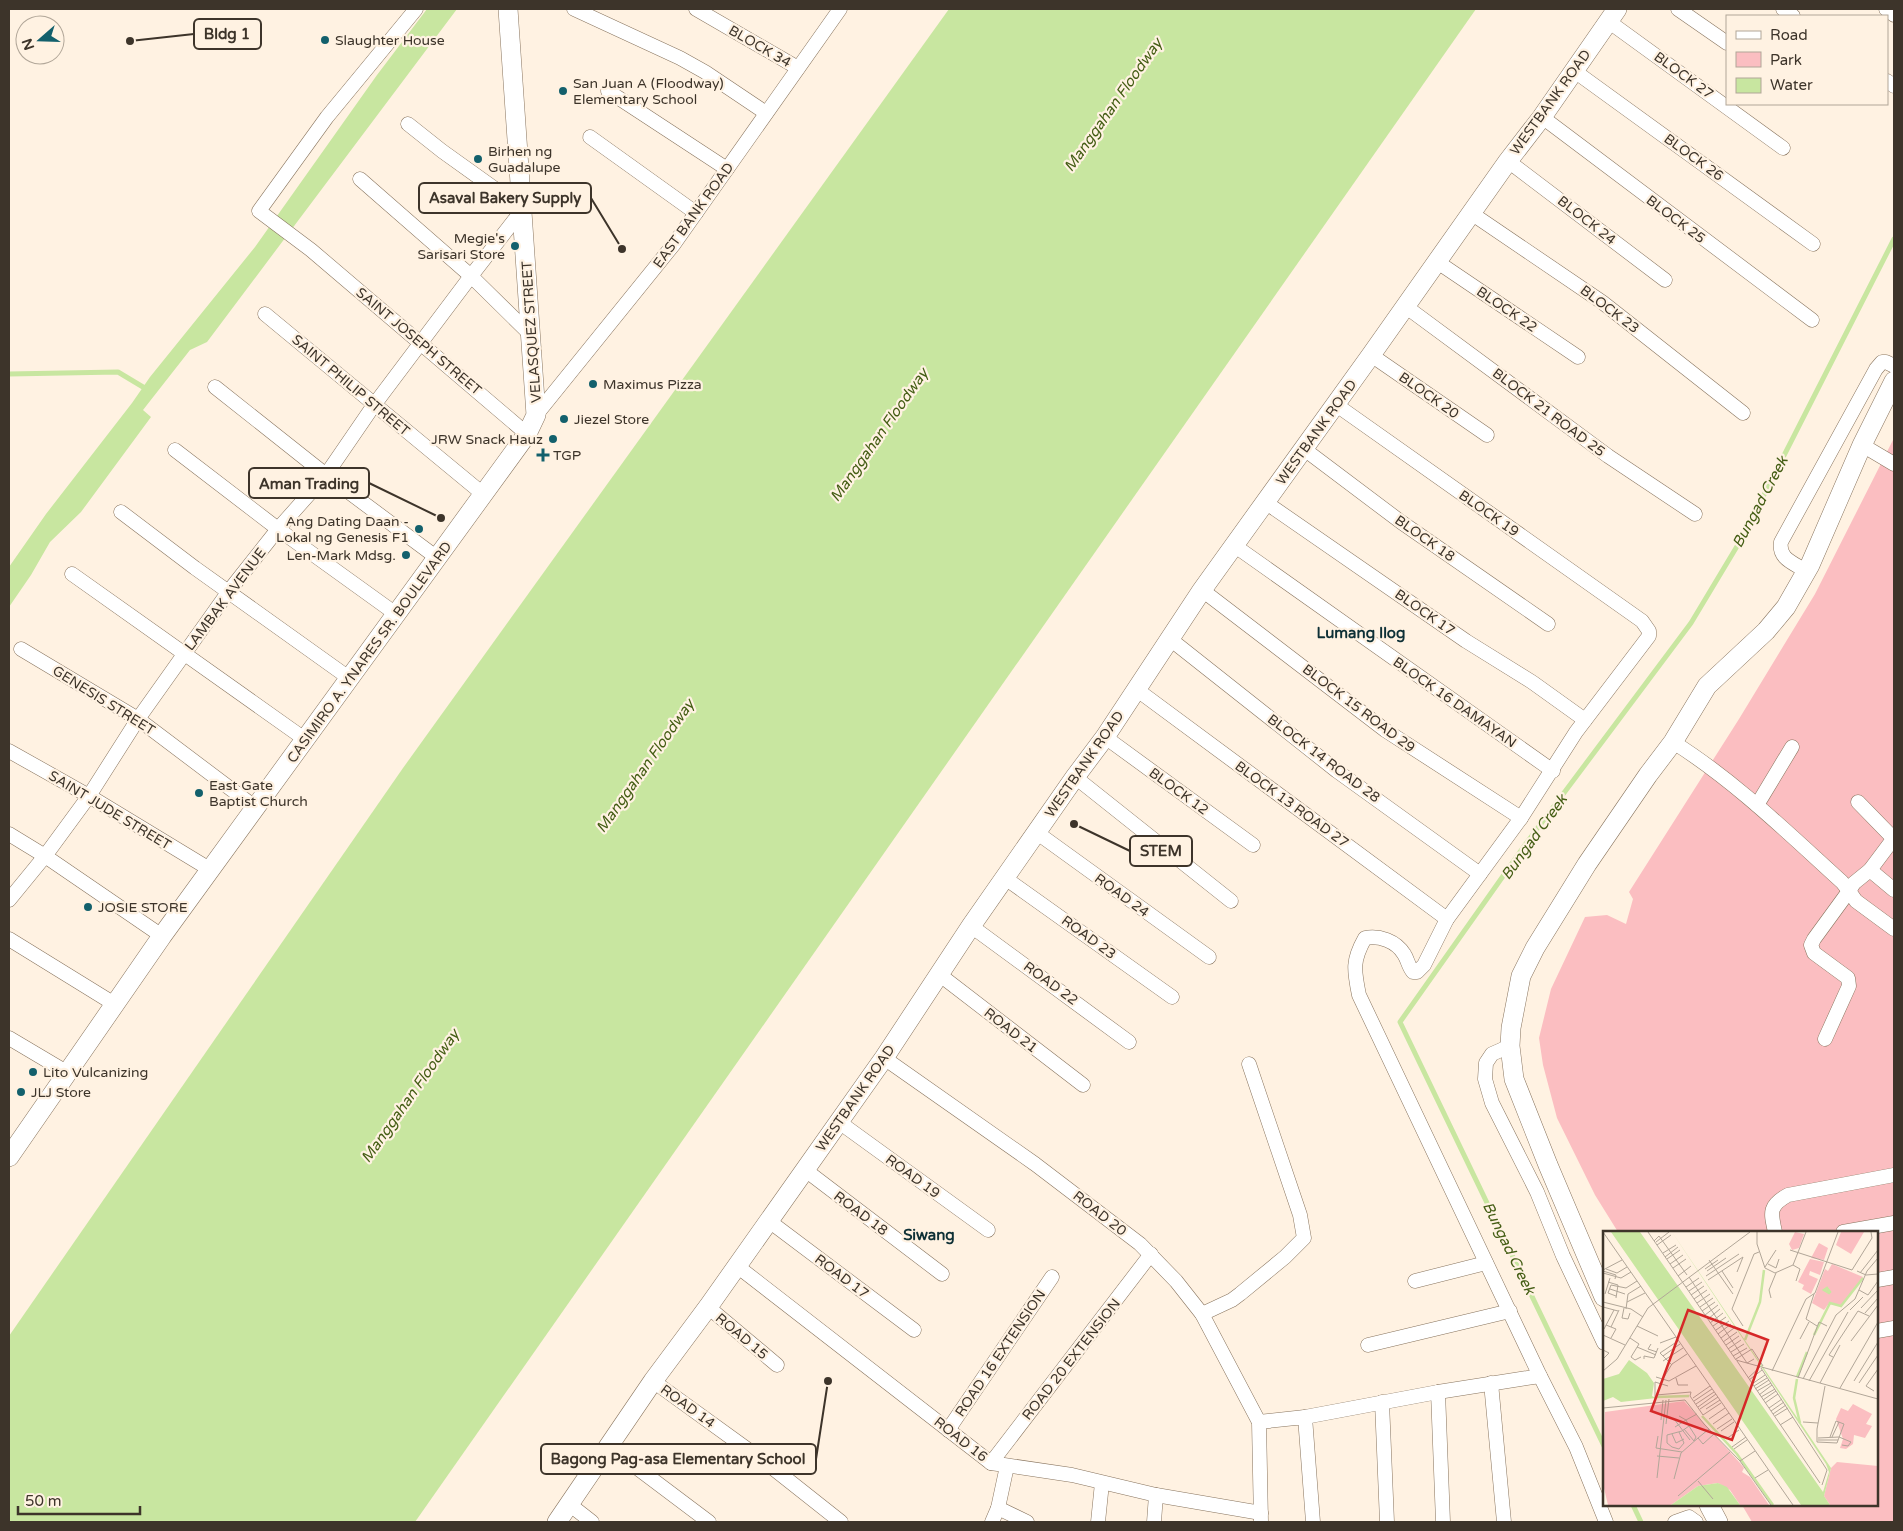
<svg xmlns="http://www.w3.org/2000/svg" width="1903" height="1531" font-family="'Varela Round',sans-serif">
	<rect width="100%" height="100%" fill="#fff2e2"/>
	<path fill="#fbbec1" d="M1894,438V1522H1752L1742,1505H1877V1232H1618L1595,1195L1557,1118L1543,1065L1539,1038L1551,989L1585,917L1607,915L1626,924L1633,899L1629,892L1739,719L1815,594Z"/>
	<g fill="#c8e6a0">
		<path d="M427,9H457L207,342L190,350L143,410L151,417L81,512L50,542L31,575L9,607V567L46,514L132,403L150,377L255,247L377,75Z"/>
		<path d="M949,9H1476L415,1522H9V1336L403,768Z"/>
	</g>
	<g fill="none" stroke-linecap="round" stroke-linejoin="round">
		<g stroke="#c8e6a0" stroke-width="5">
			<path d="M9,374L118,372L148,390"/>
			<path d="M1604,1446L1400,1022L1525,845L1691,623L1742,538L1894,239"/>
			<path d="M1633,1505L1641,1522"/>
		</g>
		<defs>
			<g id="street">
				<path d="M416,9L327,117L259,211L311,250L527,434"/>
				<path d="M574,9L680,58L705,72L766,113"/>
				<path d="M696,9L798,68"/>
				<path d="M1678,9L1727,43"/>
				<path d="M1783,9L1793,16"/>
				<path d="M1886,9L1894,15"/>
				<path d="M1608,21L1783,148"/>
				<path d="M1573,70L1813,244"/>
				<path d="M1887,81L1894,86"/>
				<path d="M608,91L727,169"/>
				<path d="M1542,117L1812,320"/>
				<path d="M590,137L696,213"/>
				<path d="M1508,161L1665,280"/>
				<path d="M360,179L471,276L531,335"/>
				<path d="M1471,213L1602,302L1743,413"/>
				<path d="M1436,261L1578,357"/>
				<path d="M1405,306L1608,456L1695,514"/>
				<path d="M265,314L483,494"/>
				<path d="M1371,355L1487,435"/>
				<path d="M215,387L326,475L436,557"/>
				<path d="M1335,404L1642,621L1649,631V636L1576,732L1521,818L1447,919L1424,965L1417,972H1413C1408,966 1408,960 1404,954C1396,941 1379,935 1365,938C1352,961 1354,970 1359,995L1540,1376L1576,1447L1606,1522"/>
				<path d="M536,415L674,244L840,9"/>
				<path d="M1862,445L1894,464"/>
				<path d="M1304,449L1401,522L1548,624"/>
				<path d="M175,450L278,529L396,614"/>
				<path d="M1265,502L1466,641L1532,682L1585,720"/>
				<path d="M121,512L195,568L349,678"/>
				<path d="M1235,546L1553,771"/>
				<path d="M1806,571C1794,563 1778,559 1781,542L1876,369L1882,362H1886L1894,366"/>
				<path d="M72,574L306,740"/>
				<path d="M1202,590L1385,730L1521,818"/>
				<path d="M1170,639L1337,771L1480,874"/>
				<path d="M21,649L138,719L256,808"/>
				<path d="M1136,689L1447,919"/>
				<path d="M1105,737L1253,845"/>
				<path d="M1673,742C1735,781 1788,833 1842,882L1849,891L1854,883L1870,870L1894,838"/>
				<path d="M9,751L89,796L211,870"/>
				<path d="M1075,777L1231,901"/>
				<path d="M1858,802L1894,839"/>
				<path d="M1757,805L1792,747"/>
				<path d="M1036,832L1209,957"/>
				<path d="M9,834L45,856L162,936"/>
				<path d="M1870,870L1894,890"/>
				<path d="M1005,878L1172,997"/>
				<path d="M9,900L45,856L89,796L138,719L229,591L278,529L326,475L374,405L471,276L523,209L442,151L408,124"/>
				<path d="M971,926L1129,1042"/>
				<path d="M9,939L116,1005"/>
				<path d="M940,975L1083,1085"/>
				<path d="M9,1038L68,1073"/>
				<path d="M1825,1039L1849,986L1848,978L1814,953L1811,945L1814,939L1849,891L1856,901L1894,929"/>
				<path d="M1510,1046L1492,1054L1486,1063L1485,1079L1492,1103L1537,1192L1563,1256L1604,1343"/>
				<path d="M884,1058L1035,1164L1140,1244L1176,1281L1202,1314L1259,1422L1261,1522"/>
				<path d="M839,1122L988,1230"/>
				<path d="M804,1169L942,1274"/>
				<path d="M769,1221L914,1330"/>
				<path d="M1775,1232C1771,1213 1768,1206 1788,1195L1894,1175"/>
				<path d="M1843,1232L1894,1223"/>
				<path d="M737,1266L991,1463L1072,1475L1156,1495L1261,1513"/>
				<path d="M1877,1280L1894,1277"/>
				<path d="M1415,1281L1486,1263"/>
				<path d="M708,1307L777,1365"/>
				<path d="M1202,1314L1232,1300L1240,1294L1285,1257L1304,1238L1300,1215L1249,1064"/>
				<path d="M1877,1331L1894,1328"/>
				<path d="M1368,1345L1510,1311"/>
				<path d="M653,1381L769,1465L841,1522"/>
				<path d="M1491,1383L1504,1522"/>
				<path d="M1438,1392L1443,1522"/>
				<path d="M1382,1402L1387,1522"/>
				<path d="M1305,1417L1438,1392L1540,1376"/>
				<path d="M1259,1422L1305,1417L1313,1522"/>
				<path d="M948,1430L1052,1277"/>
				<path d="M608,1446L709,1522"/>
				<path d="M991,1463L1151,1254"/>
				<path d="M569,1504L592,1522"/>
				<path d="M998,1508L1027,1522"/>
				<path d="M992,1522L998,1508L1007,1466"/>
				<path d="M1098,1522L1102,1483"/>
				<path d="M1154,1522L1156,1495"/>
				<path d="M1675,1522L1689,1517L1696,1522"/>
			</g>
			<g id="secondary">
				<path d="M9,1157L162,936L527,434L536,415L508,9"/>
				<path d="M1604,1297L1548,1165L1514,1079L1510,1046L1511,1028L1521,976L1535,948L1587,864L1648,775L1673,742L1707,686L1766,631L1786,607L1810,565L1862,445L1894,381"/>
				<path d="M1709,1505L1718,1522"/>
				<path d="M557,1522L653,1381L708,1307L884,1058L971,926L1075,777L1105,737L1202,590L1371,355L1508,161L1542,117L1617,9"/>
			</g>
		</defs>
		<use href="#street" stroke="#88745e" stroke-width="15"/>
		<use href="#secondary" stroke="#88745e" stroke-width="20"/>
		<use href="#street" stroke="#fff" stroke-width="14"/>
		<use href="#secondary" stroke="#fff" stroke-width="19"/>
	</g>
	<g fill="#13606c" stroke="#fff2e2" stroke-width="2">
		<circle cx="325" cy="40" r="5"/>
		<circle cx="563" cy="91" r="5"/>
		<circle cx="478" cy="159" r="5"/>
		<circle cx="515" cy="246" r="5"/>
		<circle cx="593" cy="384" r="5"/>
		<circle cx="564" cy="419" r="5"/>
		<circle cx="553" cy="439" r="5"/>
		<path d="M540.5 447.5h5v5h5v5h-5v5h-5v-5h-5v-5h5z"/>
		<circle cx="419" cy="529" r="5"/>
		<circle cx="406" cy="555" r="5"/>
		<circle cx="199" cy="793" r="5"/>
		<circle cx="88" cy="907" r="5"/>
		<circle cx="33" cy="1072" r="5"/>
		<circle cx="21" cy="1092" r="5"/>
	</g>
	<g text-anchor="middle" stroke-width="4.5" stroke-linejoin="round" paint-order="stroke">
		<g font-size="14" fill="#3d342a" stroke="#fff2e2" text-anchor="start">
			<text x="335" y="45">Slaughter House</text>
			<text x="573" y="88">San Juan A (Floodway)<tspan x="573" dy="16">Elementary School</tspan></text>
			<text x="488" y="156">Birhen ng<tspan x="488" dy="16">Guadalupe</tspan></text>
			<text x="505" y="243" text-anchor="end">Megie's<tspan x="505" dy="16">Sarisari Store</tspan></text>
			<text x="603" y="389">Maximus Pizza</text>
			<text x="574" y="424">Jiezel Store</text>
			<text x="543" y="444" text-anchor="end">JRW Snack Hauz</text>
			<text x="553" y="460">TGP</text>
			<text x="409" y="526" text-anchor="end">Ang Dating Daan -<tspan x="409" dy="16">Lokal ng Genesis F1</tspan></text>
			<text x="396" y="560" text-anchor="end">Len-Mark Mdsg.</text>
			<text x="209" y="790">East Gate<tspan x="209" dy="16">Baptist Church</tspan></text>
			<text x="98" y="912">JOSIE STORE</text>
			<text x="43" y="1077">Lito Vulcanizing</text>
			<text x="31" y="1097">JLJ Store</text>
		</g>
		<g font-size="14" fill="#3d342a" stroke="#fff2e2">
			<text transform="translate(760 46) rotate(30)" y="5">BLOCK 34</text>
			<text transform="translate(1684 75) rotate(36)" y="5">BLOCK 27</text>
			<text transform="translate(1550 102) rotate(-54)" y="5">WESTBANK ROAD</text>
			<text transform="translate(1694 157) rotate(36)" y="5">BLOCK 26</text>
			<text transform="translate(693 215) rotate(-54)" y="5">EAST BANK ROAD</text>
			<text transform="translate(1676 219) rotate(37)" y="5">BLOCK 25</text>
			<text transform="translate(1587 220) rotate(38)" y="5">BLOCK 24</text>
			<text transform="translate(1507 309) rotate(34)" y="5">BLOCK 22</text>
			<text transform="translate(1610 309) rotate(37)" y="5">BLOCK 23</text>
			<text transform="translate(531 332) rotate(-94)" y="5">VELASQUEZ STREET</text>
			<text transform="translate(419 341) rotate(40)" y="5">SAINT JOSEPH STREET</text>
			<text transform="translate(351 385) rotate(40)" y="5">SAINT PHILIP STREET</text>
			<text transform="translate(1429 395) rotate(35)" y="5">BLOCK 20</text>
			<text transform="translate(1549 412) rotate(37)" y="5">BLOCK 21 ROAD 25</text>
			<text transform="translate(1316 432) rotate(-54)" y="5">WESTBANK ROAD</text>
			<text transform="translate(1489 513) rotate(35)" y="5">BLOCK 19</text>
			<text transform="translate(1425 538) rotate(35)" y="5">BLOCK 18</text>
			<text transform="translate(225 599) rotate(-53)" y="5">LAMBAK AVENUE</text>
			<text transform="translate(1425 612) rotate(35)" y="5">BLOCK 17</text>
			<text transform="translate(369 652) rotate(-54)" y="5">CASIMIRO A. YNARES SR. BOULEVARD</text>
			<text transform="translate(104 700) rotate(32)" y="5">GENESIS STREET</text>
			<text transform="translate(1455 702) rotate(35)" y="5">BLOCK 16 DAMAYAN</text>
			<text transform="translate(1359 708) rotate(37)" y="5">BLOCK 15 ROAD 29</text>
			<text transform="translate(1324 758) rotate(37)" y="5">BLOCK 14 ROAD 28</text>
			<text transform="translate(1084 764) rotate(-55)" y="5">WESTBANK ROAD</text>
			<text transform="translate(1179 791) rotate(36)" y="5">BLOCK 12</text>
			<text transform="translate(1292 804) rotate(36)" y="5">BLOCK 13 ROAD 27</text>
			<text transform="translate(110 810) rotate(31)" y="5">SAINT JUDE STREET</text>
			<text transform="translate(1122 895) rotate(36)" y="5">ROAD 24</text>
			<text transform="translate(1089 937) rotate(36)" y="5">ROAD 23</text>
			<text transform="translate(1051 983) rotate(36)" y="5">ROAD 22</text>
			<text transform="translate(1011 1030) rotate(38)" y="5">ROAD 21</text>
			<text transform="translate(855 1098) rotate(-55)" y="5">WESTBANK ROAD</text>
			<text transform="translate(913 1176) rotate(36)" y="5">ROAD 19</text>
			<text transform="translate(861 1213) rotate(37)" y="5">ROAD 18</text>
			<text transform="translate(1100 1213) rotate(38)" y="5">ROAD 20</text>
			<text transform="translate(842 1276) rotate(37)" y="5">ROAD 17</text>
			<text transform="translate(742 1336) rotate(40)" y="5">ROAD 15</text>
			<text transform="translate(1000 1353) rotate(-56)" y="5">ROAD 16 EXTENSION</text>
			<text transform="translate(1071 1359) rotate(-52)" y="5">ROAD 20 EXTENSION</text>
			<text transform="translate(688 1406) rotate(36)" y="5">ROAD 14</text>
			<text transform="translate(961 1439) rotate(38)" y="5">ROAD 16</text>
		</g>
		<g font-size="15" font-style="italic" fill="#445d14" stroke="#fff2e2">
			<text transform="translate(1113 105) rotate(-55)" y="5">Manggahan Floodway</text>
			<text transform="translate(879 435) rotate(-55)" y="5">Manggahan Floodway</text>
			<text transform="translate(1760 502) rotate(-62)" y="5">Bungad Creek</text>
			<text transform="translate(645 766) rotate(-55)" y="5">Manggahan Floodway</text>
			<text transform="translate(1534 837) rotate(-54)" y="5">Bungad Creek</text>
			<text transform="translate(410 1096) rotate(-55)" y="5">Manggahan Floodway</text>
			<text transform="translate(1509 1248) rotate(64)" y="5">Bungad Creek</text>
		</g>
		<g font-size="15" font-weight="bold" fill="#0e3036" stroke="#fff2e2">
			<text x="1361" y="638">Lumang Ilog</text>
			<text x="929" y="1240">Siwang</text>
		</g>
	</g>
	<g transform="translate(1603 1231)">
		<rect width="275" height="275" fill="#fff2e2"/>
		<path d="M192,1L201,3L196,17L189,19L186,13ZM238,1H261L248,23L233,14ZM216,12L225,17L221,29L208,27ZM207,28L221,31L217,44L207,40L206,44L215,48L208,63L199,58L201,54L195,51ZM229,33L260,46L238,75L227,71L221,79L209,72L222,38L225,40ZM81,170L137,232L141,237L139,241L147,246L166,274H137L127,259L115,252L95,255L68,274H5L0,253L2,181ZM250,173L269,183L263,193L269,195L262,207L251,204L250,213L243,218L237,217L240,208L233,188L238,177L245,180ZM234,231L275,235V274H227L221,265L228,237Z" fill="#fbbec1"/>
		<path d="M8,1H37L220,261L226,241L223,233L69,1L228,237L221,265L227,274H198ZM26,129L44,142L51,152L49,165L53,167L18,171L10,166L0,170V148L16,143ZM115,252L124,256L137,274H68L95,255Z" fill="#c8e6a0"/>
		<path fill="none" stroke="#c8e6a0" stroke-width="2.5" d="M224,57L227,61L226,62L221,59ZM211,104L227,72L238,75L260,47M142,109L157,71L161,39M194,146L204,121M194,148L191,167L197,192M53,166L86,165M99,185L134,223L170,274"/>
		<path fill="none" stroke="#b1a698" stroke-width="1" d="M0,1L190,274M45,1L133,129L275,168M154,1V13L162,37L172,42L190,34L203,1M51,10L56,5L84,44M53,11L66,1M54,14L68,4M187,19L249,39L269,7L268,1M60,22L73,14M62,26L75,16M64,28L77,19M106,29L130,63M67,33L80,24M165,33L173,37L176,28M190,34L197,38L193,50M162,36L173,19M70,37L83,28M3,38L14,42L24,36M102,38L115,29M0,39L19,29M0,40L13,44L12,48M104,40L123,27M119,40L130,57M254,40L263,44L275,43M0,42L18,47L28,41M257,42L275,19M75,45L88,35M103,45L136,23M86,46L144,132L151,128M105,49L140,26L134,41M5,51L15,54L13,67M8,54L23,57L34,50M8,54L5,62L13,65M83,56L96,47M7,58L22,63M256,59L265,64L275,50M86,60L99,51M2,63L7,47M211,63L203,88L214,95M88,64L101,55M168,67L166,59L173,42M91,68L104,59M0,71L28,78L40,86M24,71L42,62M94,72L107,63M0,76L15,80M97,76L110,67M21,77L19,87L25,88L27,82M258,77L275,59M23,78L25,63L38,55M247,79L260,66M99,80L112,71M262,82L275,67M102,84L115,74M105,88L117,78M107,92L120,82M3,94L13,98L8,107M34,95L55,105M110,95L123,86M140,95L129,78L151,23L156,21M8,96L16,79M1,98L11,79M113,99L126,90M115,103L128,93M0,104L22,114M27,107L36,113L28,126L32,129L38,126M118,107L131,97M197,108L206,91M248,110L275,74M120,111L134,101M57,112L73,106M48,113L45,118L54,121M123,114L136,105M34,116L53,124M125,118L138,109M0,119L6,122L0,128M128,121L141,113M60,125L77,113M130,125L144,117M230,126L226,124L255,80L266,85M41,128V125L51,127L55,117M133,128L149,118L160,135M60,130L80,117M134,130L217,252M69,134L57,122L75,110M158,137L224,239L219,254M0,140L14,128L45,77L147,1M169,140L203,68L212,62L235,1M53,146L66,150L93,135M61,146L69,133L84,123M73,147L75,154H85M145,147L157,136M195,147L216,91L224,95M200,148L233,84L252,68L264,40L275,27M146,149L159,139M206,150L245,81M251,150L275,111M217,152L237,114M256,152L275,124M149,153L162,144M151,155L164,147M222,155L214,198V211L234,212L241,193L233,190L227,206M237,157L275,91M152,158L166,149M154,160L168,152M271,160L263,155L275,138M53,164L88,161L87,165L100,184L118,172M156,164L169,154M158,166L172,158M90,167L107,155M52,169V151L65,155M160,169L173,160M91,170L109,158M162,172L175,163M93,173L111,161M95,176L113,163M0,177L82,169L101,193L137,230L168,274M166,177L179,168M97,178L115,166M103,178L117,169M168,180L181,171M170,183L183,174M172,185L185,177M71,188L87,209M106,188L122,177M58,189L60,169M200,191L215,192M63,193L66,168M110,193L126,182M177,194L190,186M72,196L83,189L76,185M81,198L91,210L93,206L86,195M106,198L95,207L100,213L111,203M114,198L129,188M118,200L131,191M76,201L81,212L76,218L69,216L64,212V204L79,200L86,195L83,189L94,183M69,203L73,212L81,208M55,205L53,217L79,221M229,206L236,191M215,207L236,206L248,211L245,215L239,214M123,208L136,199M215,209H235M129,216L143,206M131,218L144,209M54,225L76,227M137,230L152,220M54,247L63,169M152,247L165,239M71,248L78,222L95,207M95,250L110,268M75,265L127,221"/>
		<path fill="#d62828" fill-opacity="0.15" stroke="#d62828" stroke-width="2.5" d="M85,79L165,109L129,209L48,180Z"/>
		<rect width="275" height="275" fill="none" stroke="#3d342a" stroke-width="2.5"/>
	</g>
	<path fill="none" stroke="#3d342a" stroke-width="2" d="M130 41L194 34M622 249L591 198M441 518L369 483M1074 824L1130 851M828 1381L816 1459"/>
	<g fill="#3d342a" stroke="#fff2e2" stroke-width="2">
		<circle cx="130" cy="41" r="5"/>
		<circle cx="622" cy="249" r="5"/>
		<circle cx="441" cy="518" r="5"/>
		<circle cx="1074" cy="824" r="5"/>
		<circle cx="828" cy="1381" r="5"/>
	</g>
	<g fill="#fff2e2" stroke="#3d342a" stroke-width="2">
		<rect x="194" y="19" width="67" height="30" rx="5"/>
		<rect x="419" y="183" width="172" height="30" rx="5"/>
		<rect x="249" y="468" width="120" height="30" rx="5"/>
		<rect x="1130" y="836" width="62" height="30" rx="5"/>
		<rect x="541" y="1444" width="275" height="30" rx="5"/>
	</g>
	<g font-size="15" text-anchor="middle" font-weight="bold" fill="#3d342a">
		<text x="227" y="39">Bldg 1</text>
		<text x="505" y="203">Asaval Bakery Supply</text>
		<text x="309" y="489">Aman Trading</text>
		<text x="1161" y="856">STEM</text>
		<text x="678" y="1464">Bagong Pag-asa Elementary School</text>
	</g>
	<rect width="1903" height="1531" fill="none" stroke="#3d342a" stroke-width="20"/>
	<rect x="1726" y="15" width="162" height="90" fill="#fff2e2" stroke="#b1a698"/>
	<rect x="1736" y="31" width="25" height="8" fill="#ffffff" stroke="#b1a698"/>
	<text x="1770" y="40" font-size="15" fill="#3d342a">Road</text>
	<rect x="1736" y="52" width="25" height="15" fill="#fbbec1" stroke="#b1a698"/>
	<text x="1770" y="65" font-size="15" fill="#3d342a">Park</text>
	<rect x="1736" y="78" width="25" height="15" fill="#c8e6a0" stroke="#b1a698"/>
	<text x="1770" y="90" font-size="15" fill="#3d342a">Water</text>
	<g transform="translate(40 40) rotate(250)"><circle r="24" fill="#fff2e2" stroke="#b1a698"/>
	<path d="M0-4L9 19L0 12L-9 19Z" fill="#13606c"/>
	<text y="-8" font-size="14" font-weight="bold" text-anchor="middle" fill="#3d342a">N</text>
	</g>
	<path d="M18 1506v8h122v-8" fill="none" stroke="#3d342a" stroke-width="2.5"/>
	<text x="25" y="1506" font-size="15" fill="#3d342a" stroke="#fff2e2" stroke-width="4" paint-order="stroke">50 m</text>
</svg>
